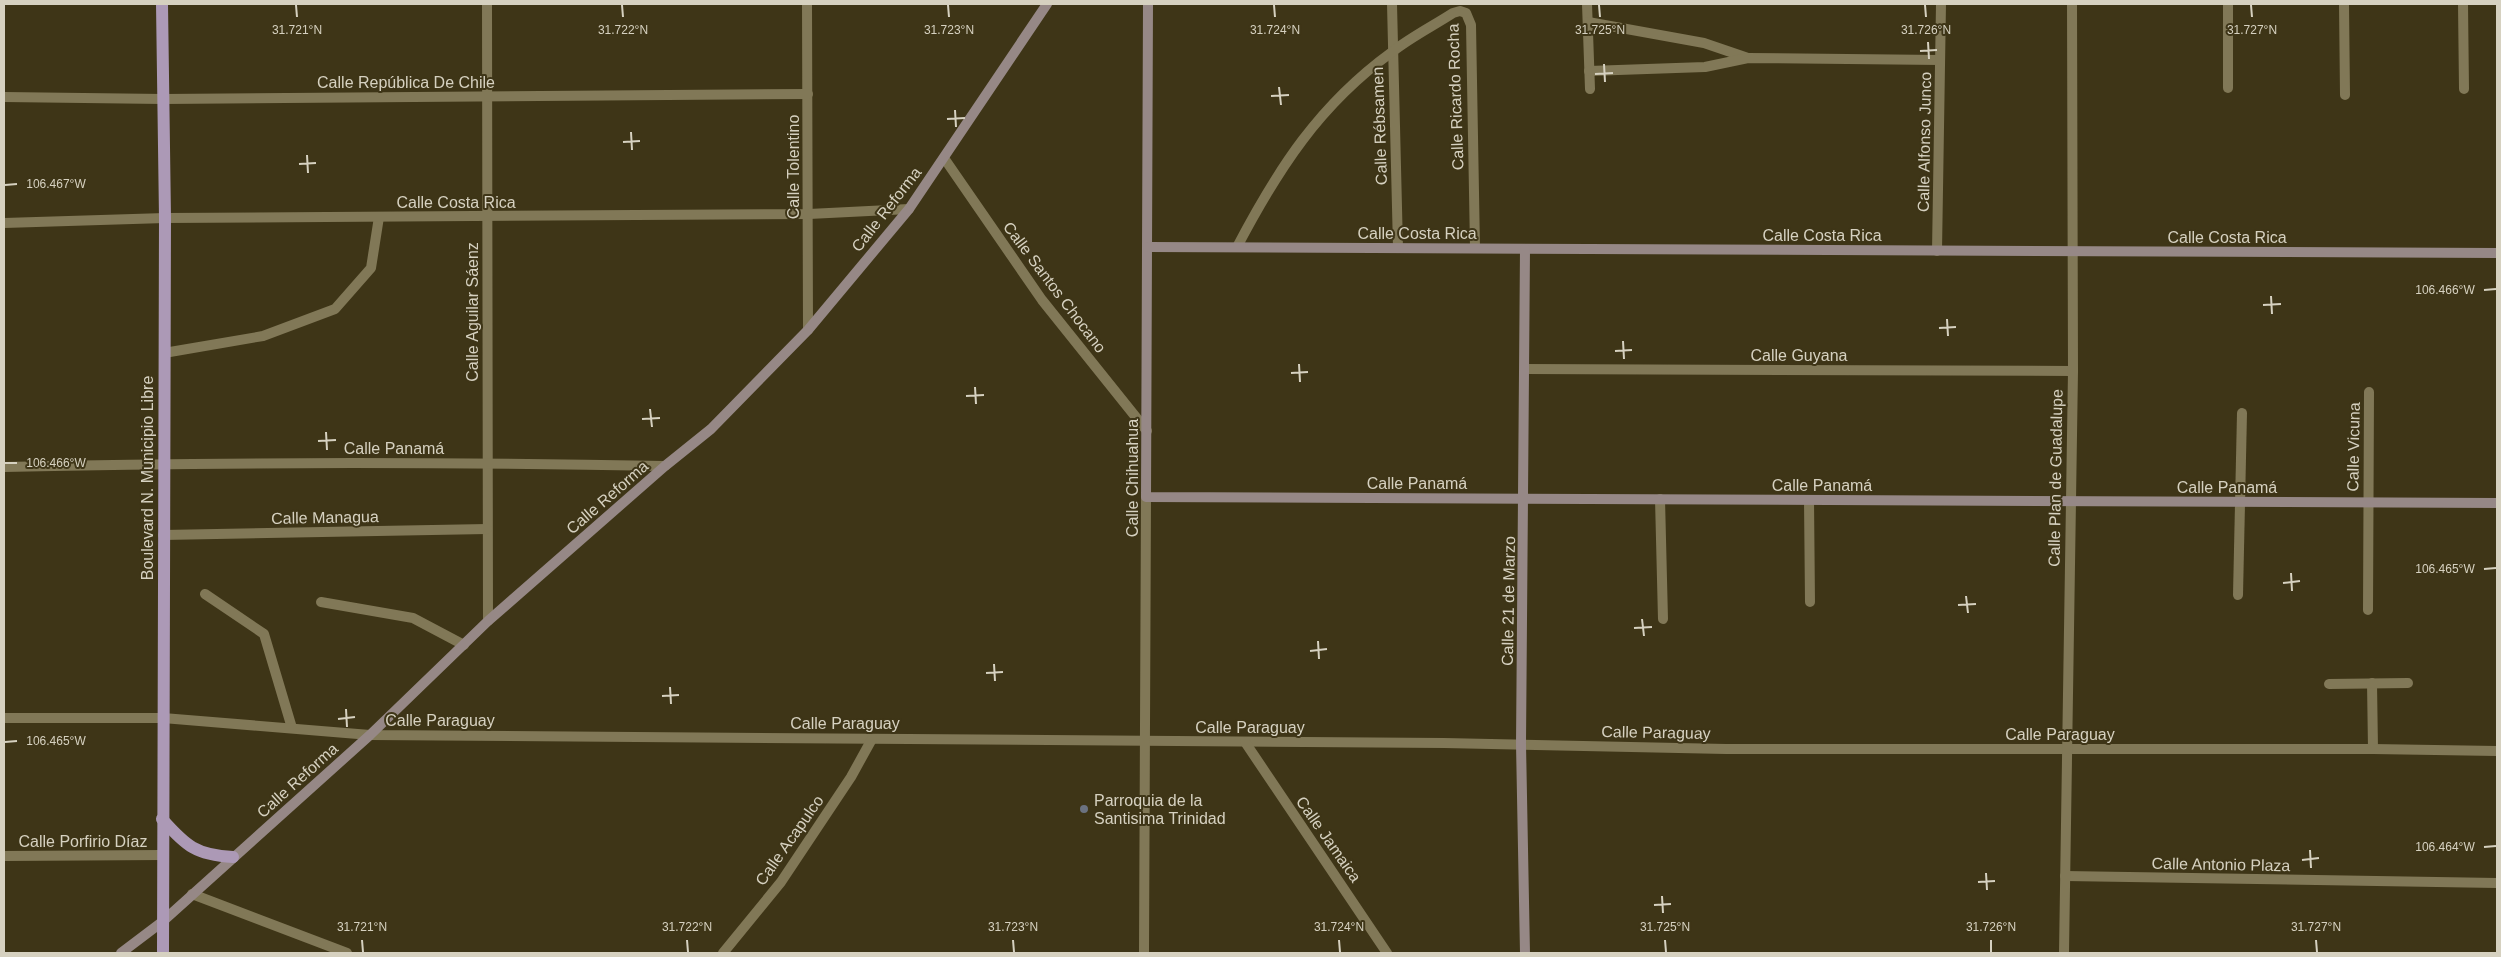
<svg xmlns="http://www.w3.org/2000/svg" width="2501" height="957" font-family="Arial,sans-serif">
	<rect width="100%" height="100%" fill="#3e3517"/>
	<g fill="none" stroke-linecap="round" stroke-linejoin="round">
		<g stroke="#817857" stroke-width="10">
			<path d="M164,353L263,336L335,309L371,268L379,217"/>
			<path d="M1809,500L1810,602"/>
			<path d="M205,594L264,634L292,728"/>
			<path d="M321,602L413,618L464,645"/>
			<path d="M2372,683L2373,749"/>
			<path d="M2329,684L2408,683"/>
		</g>
		<g stroke="#817857" stroke-width="10">
			<path d="M487,4L488,621"/>
			<path d="M807,4L808,330"/>
			<path d="M1392,4L1398,248"/>
			<path d="M1587,4L1590,89"/>
			<path d="M2344,4L2345,95"/>
			<path d="M2463,4L2464,89"/>
			<path d="M1588,22L1704,43L1748,58"/>
			<path d="M1589,71L1705,67L1748,58L1940,60"/>
			<path d="M2228,88V4"/>
			<path d="M4,97L163,99L808,94"/>
			<path d="M944,158L1042,300L1147,431"/>
			<path d="M4,223L165,218L809,214L909,209"/>
			<path d="M1237,247C1278,169 1319,105 1392,52C1411,37 1433,26 1453,13L1460,11L1466,13L1471,25L1475,248"/>
			<path d="M1937,251L1941,4"/>
			<path d="M1525,369L2073,371"/>
			<path d="M4,467C224,462 444,462 665,466"/>
			<path d="M1660,499L1663,619"/>
			<path d="M163,535L487,529"/>
			<path d="M2238,595L2242,413"/>
			<path d="M2368,610L2369,392"/>
			<path d="M4,718H163L370,735L1444,743L1726,749H2373L2497,751"/>
			<path d="M1245,742L1387,953"/>
			<path d="M4,856L162,855"/>
			<path d="M2065,876L2497,883"/>
			<path d="M192,894L347,953"/>
			<path d="M723,953L781,882L851,777L872,739"/>
			<path d="M1144,953L1146,497"/>
			<path d="M2064,953L2073,371L2072,4"/>
		</g>
		<g stroke="#968886" stroke-width="10">
			<path d="M1148,4L1146,497L2497,503"/>
			<path d="M1148,247L2497,253"/>
			<path d="M1525,249L1521,744L1525,953"/>
			<path d="M121,953L162,922L370,735L488,621L665,466L711,429L808,330L909,209L1047,4"/>
		</g>
		<g stroke="#ac99b6" stroke-width="12">
			<path d="M162,4L165,218L163,953"/>
			<path d="M162,819C186,846 196,855 233,857"/>
		</g>
	</g>
	<path fill="none" stroke="#d6d1c0" stroke-width="2" d="M296,5L297,17M622,5L623,17M948,5L949,17M1274,5L1275,17M1599,5L1600,17M1925,5L1926,17M2251,5L2252,17M1928,42L1929,59M1920,51L1937,50M1604,64L1605,82M1595,74L1613,73M1279,87L1281,105M1271,96L1289,95M955,110L956,127M947,119L965,118M631,132L632,150M623,142L640,141M307,155L308,173M299,164L316,163M5,185L17,184M2484,290L2496,289M2271,296L2272,314M2263,305L2281,304M1947,319L1948,336M1939,328L1956,327M1623,341L1624,359M1615,351L1632,350M1299,364L1300,382M1291,373L1308,372M975,387L976,404M966,396L984,395M650,409L652,427M642,419L660,418M326,432L327,450M318,441L336,440M5,463H17M2484,569L2496,568M2291,573L2292,591M2283,583L2300,581M1966,596L1968,613M1958,605L1976,604M1642,619L1644,636M1634,628L1652,627M1318,641L1319,659M1310,651L1327,649M994,664L995,681M986,673L1003,672M670,687L671,704M662,696L679,695M346,709L347,727M338,719L355,717M5,742L17,741M2484,847L2496,846M2310,850L2311,868M2302,860L2319,858M1986,873L1987,890M1978,882L1995,881M1662,896L1663,913M1654,905L1671,904M362,940L363,952M687,940L688,952M1013,940L1014,952M1339,940L1340,952M1665,940L1666,952M1991,940V952M2316,940L2317,952"/>
	<circle fill="#6b7280" stroke="#3e3517" stroke-width="2" cx="1084" cy="809" r="5"/>
	<g text-anchor="middle" stroke-width="4" stroke-linejoin="round" paint-order="stroke">
		<g font-size="16" fill="#d6d1c0" stroke="#3e3517">
			<text x="406" y="88">Calle República De Chile</text>
			<text transform="translate(1455 97) rotate(-92)" y="6">Calle Ricardo Rocha</text>
			<text transform="translate(1379 126) rotate(-92)" y="6">Calle Rébsamen</text>
			<text transform="translate(1924 142) rotate(-89)" y="6">Calle Alfonso Junco</text>
			<text transform="translate(793 167) rotate(-90)" y="6">Calle Tolentino</text>
			<text x="456" y="208">Calle Costa Rica</text>
			<text transform="translate(886 209) rotate(-52)" y="6">Calle Reforma</text>
			<text x="1417" y="239">Calle Costa Rica</text>
			<text x="1822" y="241">Calle Costa Rica</text>
			<text x="2227" y="243">Calle Costa Rica</text>
			<text transform="translate(1055 287) rotate(53)" y="6">Calle Santos Chocano</text>
			<text transform="translate(472 312) rotate(-90)" y="6">Calle Aguilar Sáenz</text>
			<text x="1799" y="361">Calle Guyana</text>
			<text transform="translate(2353 447) rotate(-89)" y="6">Calle Vicuna</text>
			<text x="394" y="454">Calle Panamá</text>
			<text transform="translate(147 478) rotate(-90)" y="6">Boulevard N. Municipio Libre</text>
			<text transform="translate(1132 478) rotate(-90)" y="6">Calle Chihuahua</text>
			<text transform="translate(2055 478) rotate(-89)" y="6">Calle Plan de Guadalupe</text>
			<text x="1417" y="489">Calle Panamá</text>
			<text x="1822" y="491">Calle Panamá</text>
			<text x="2227" y="493">Calle Panamá</text>
			<text transform="translate(607 497) rotate(-41)" y="6">Calle Reforma</text>
			<text transform="translate(325 517) rotate(-1)" y="6">Calle Managua</text>
			<text transform="translate(1508 601) rotate(-89)" y="6">Calle 21 de Marzo</text>
			<text x="440" y="726">Calle Paraguay</text>
			<text x="845" y="729">Calle Paraguay</text>
			<text x="1250" y="733">Calle Paraguay</text>
			<text transform="translate(1656 732) rotate(1)" y="6">Calle Paraguay</text>
			<text x="2060" y="740">Calle Paraguay</text>
			<text transform="translate(297 780) rotate(-42)" y="6">Calle Reforma</text>
			<text transform="translate(1329 839) rotate(55)" y="6">Calle Jamaica</text>
			<text transform="translate(789 840) rotate(-55)" y="6">Calle Acapulco</text>
			<text x="83" y="847">Calle Porfirio Díaz</text>
			<text transform="translate(2221 864) rotate(1)" y="6">Calle Antonio Plaza</text>
		</g>
		<g font-size="16" fill="#d6d1c0" stroke="#3e3517" text-anchor="start">
			<text x="1094" y="806">Parroquia de la<tspan x="1094" dy="18">Santisima Trinidad</tspan></text>
		</g>
	</g>
	<g font-size="12" text-anchor="middle" fill="#d6d1c0" stroke="#3e3517" stroke-width="4" stroke-linejoin="round" paint-order="stroke">
		<text x="297" y="34">31.721°N</text>
		<text x="623" y="34">31.722°N</text>
		<text x="949" y="34">31.723°N</text>
		<text x="1275" y="34">31.724°N</text>
		<text x="1600" y="34">31.725°N</text>
		<text x="1926" y="34">31.726°N</text>
		<text x="2252" y="34">31.727°N</text>
		<text x="56" y="188">106.467°W</text>
		<text x="2445" y="294">106.466°W</text>
		<text x="56" y="467">106.466°W</text>
		<text x="2445" y="573">106.465°W</text>
		<text x="56" y="745">106.465°W</text>
		<text x="2445" y="851">106.464°W</text>
		<text x="362" y="931">31.721°N</text>
		<text x="687" y="931">31.722°N</text>
		<text x="1013" y="931">31.723°N</text>
		<text x="1339" y="931">31.724°N</text>
		<text x="1665" y="931">31.725°N</text>
		<text x="1991" y="931">31.726°N</text>
		<text x="2316" y="931">31.727°N</text>
	</g>
	<rect width="2501" height="957" fill="none" stroke="#d6d1c0" stroke-width="10"/>
</svg>
